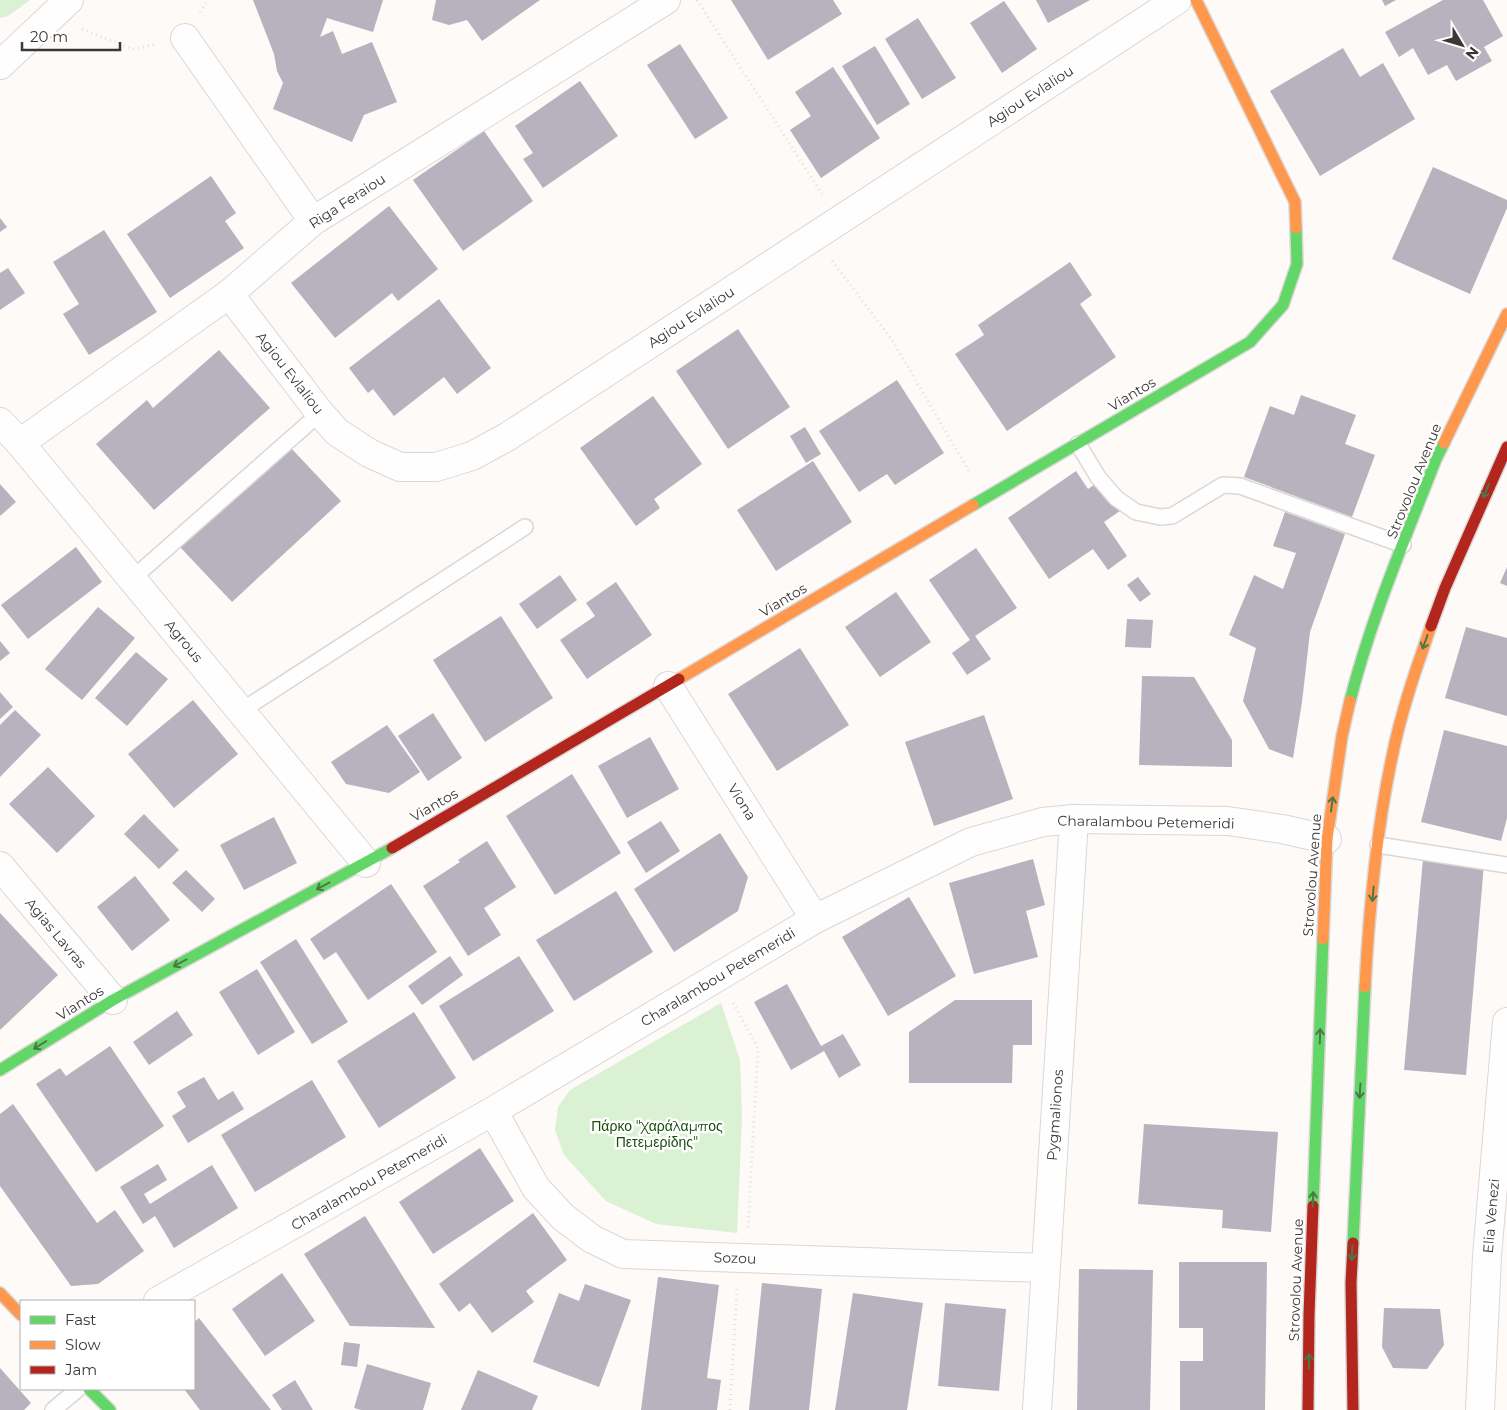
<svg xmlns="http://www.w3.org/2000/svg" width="1507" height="1410" font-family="Montserrat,sans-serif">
	<rect width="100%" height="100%" fill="#fdfaf8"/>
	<g fill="#daf1d3">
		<path d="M0,0H30L8,16L0,18Z"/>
		<path d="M721,1003L740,1060L742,1117L737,1233L656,1224L606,1201L564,1155L555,1130L558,1107L570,1090Z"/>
	</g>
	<g fill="#b8b1be">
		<path d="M253,0H383L373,32L327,18L320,37L333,31L342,54L372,42L397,102L364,115L352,142L273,109L283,83L277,71L274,54Z"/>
		<path d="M436,0H540L482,41L467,20L449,25L432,20Z"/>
		<path d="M731,0H833L842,14L768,60Z"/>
		<path d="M1036,0H1090L1048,23Z"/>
		<path d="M1382,0H1396L1385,6Z"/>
		<path d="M1443,0H1483L1503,36L1484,47L1492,61L1456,81L1447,65L1428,75L1413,48L1399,57L1385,32Z"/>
		<path d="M1004,1L1037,49L1002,73L970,23Z"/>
		<path d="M918,18L956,78L922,99L885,39Z"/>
		<path d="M680,44L728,118L695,139L647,65Z"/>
		<path d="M875,46L910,104L877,125L842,66Z"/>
		<path d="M1343,48L1360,77L1383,63L1415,119L1320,176L1270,91Z"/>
		<path d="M833,67L880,138L821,178L790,130L811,116L795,92Z"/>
		<path d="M580,81L618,136L543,188L523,159L533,153L515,126Z"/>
		<path d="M484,131L533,201L463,251L413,180Z"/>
		<path d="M1433,167L1507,200V208L1470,294L1392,259Z"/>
		<path d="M211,176L236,213L225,221L244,248L170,298L127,234Z"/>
		<path d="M389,206L438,269L398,301L392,293L335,338L291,283Z"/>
		<path d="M0,218L7,227L0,232Z"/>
		<path d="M104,230L157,312L89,355L63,314L79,304L53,262Z"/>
		<path d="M1070,262L1092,295L1080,304L1116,357L1007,431L955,354L984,335L978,325Z"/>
		<path d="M8,268L25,293L0,310V273Z"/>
		<path d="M439,299L491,368L457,394L444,377L394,416L373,389L368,393L349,368Z"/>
		<path d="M738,329L790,407L728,449L676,371Z"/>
		<path d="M219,350L270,408L154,510L96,444L147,400L153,408Z"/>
		<path d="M897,380L944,453L895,485L887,474L859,492L819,431Z"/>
		<path d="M1301,395L1356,415L1345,444L1375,455L1352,517L1244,477L1270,406L1294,415Z"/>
		<path d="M653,396L702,464L654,499L660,508L636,526L580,448Z"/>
		<path d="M805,427L821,454L806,463L790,436Z"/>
		<path d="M289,446L341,501L232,602L180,547Z"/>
		<path d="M813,461L852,522L776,571L737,510Z"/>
		<path d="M1076,471L1088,489L1100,481L1120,511L1104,522L1127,556L1108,570L1093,549L1049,579L1008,518Z"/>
		<path d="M0,484L16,502L0,516Z"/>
		<path d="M1285,512L1345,534L1310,632L1302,702L1293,758L1269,749L1243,701L1256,648L1229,635L1254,575L1283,589L1296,553L1273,546Z"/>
		<path d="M76,547L102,582L28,639L1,605Z"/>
		<path d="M976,548L1017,608L975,636L991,659L967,675L952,653L970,640L929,580Z"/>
		<path d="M1507,567V586L1500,583Z"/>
		<path d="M560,575L577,600L537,629L519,604Z"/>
		<path d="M1138,577L1151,594L1140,602L1127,585Z"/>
		<path d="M616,582L652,635L587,679L560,640L595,616L586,603Z"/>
		<path d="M896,592L931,642L880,677L845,627Z"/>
		<path d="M98,607L135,638L82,700L45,669Z"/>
		<path d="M501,616L553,698L485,742L433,660Z"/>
		<path d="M1127,619L1153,620L1151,648L1125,647Z"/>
		<path d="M1466,627L1507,638V716L1445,698Z"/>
		<path d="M0,641L10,653L0,661Z"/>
		<path d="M800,648L849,725L777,771L728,694Z"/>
		<path d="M136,652L168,679L127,726L95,698Z"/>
		<path d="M1142,676L1194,677L1232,740V767L1139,765Z"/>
		<path d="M0,692L13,707L0,719Z"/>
		<path d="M193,700L238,754L174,808L128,754Z"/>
		<path d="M15,710L41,735L0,777V725Z"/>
		<path d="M433,713L462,758L428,781L398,736Z"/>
		<path d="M984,715L1013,799L934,826L905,742Z"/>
		<path d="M387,725L420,772L389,793L346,784L331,762Z"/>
		<path d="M1444,730L1507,746V818L1501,841L1421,822Z"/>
		<path d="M650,737L679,789L627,818L598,766Z"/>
		<path d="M48,767L95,816L57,853L9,804Z"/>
		<path d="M572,774L621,853L555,895L506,816Z"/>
		<path d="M144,814L179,850L159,869L124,834Z"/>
		<path d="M274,817L297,863L244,890L220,845Z"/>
		<path d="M661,821L680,851L646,873L627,842Z"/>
		<path d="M720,833L748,877L738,911L674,952L634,889Z"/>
		<path d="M487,841L516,887L484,908L501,935L468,956L423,886L460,862L458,860Z"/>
		<path d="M1033,859L1045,905L1026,911L1038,957L974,974L949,883Z"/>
		<path d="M1423,859L1484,864L1466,1075L1404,1070Z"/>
		<path d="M186,870L215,899L202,912L172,883Z"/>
		<path d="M135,876L170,920L132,951L97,907Z"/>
		<path d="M391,884L437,952L368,1000L336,952L324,960L310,939Z"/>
		<path d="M616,891L653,952L574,1001L536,940Z"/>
		<path d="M909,897L956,976L888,1016L842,937Z"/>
		<path d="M0,913L58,975L0,1030Z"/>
		<path d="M296,939L348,1022L312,1044L260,962Z"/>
		<path d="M450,956L463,975L422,1005L408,986Z"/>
		<path d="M519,956L554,1011L473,1061L439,1006Z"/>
		<path d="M257,969L295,1032L258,1055L219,992Z"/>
		<path d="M787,984L821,1046L843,1034L861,1065L839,1078L824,1051L791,1070L754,1002Z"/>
		<path d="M955,1000H1032V1045H1013L1012,1083H909V1032Z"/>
		<path d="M177,1011L193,1035L149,1065L133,1042Z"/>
		<path d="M414,1012L456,1078L379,1128L337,1061Z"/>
		<path d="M110,1046L164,1126L96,1172L36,1084L60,1068L66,1076Z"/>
		<path d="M204,1077L218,1100L233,1091L244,1109L188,1143L172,1116L186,1107L177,1092Z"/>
		<path d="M312,1080L346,1137L255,1192L221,1135Z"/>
		<path d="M13,1104L97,1223L115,1210L144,1251L98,1284L71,1286L0,1186V1114Z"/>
		<path d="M1144,1124L1278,1132L1271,1232L1222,1228L1223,1210L1138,1204Z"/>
		<path d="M480,1148L514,1201L433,1254L399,1202Z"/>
		<path d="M158,1164L167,1180L144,1194L150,1204L212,1165L238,1208L174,1248L155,1216L143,1224L120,1187Z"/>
		<path d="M533,1213L567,1260L526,1291L534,1302L492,1333L470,1303L459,1312L439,1284Z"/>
		<path d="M365,1216L435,1328L350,1326L304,1254Z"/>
		<path d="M1179,1262H1267L1265,1410H1180V1361H1203V1328H1179Z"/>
		<path d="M1079,1269L1153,1270L1150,1410H1077Z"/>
		<path d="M282,1273L315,1321L265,1356L232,1309Z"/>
		<path d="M658,1277L719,1285L707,1378L721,1380L717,1410H641Z"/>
		<path d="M762,1283L822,1289L809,1410H749Z"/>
		<path d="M585,1284L631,1300L599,1387L533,1362L559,1293L579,1301Z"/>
		<path d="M853,1293L923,1303L907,1410H835Z"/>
		<path d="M945,1303L1006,1309L999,1391L938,1386Z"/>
		<path d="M1384,1308L1440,1309L1444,1345L1427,1369L1393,1368L1382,1347Z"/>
		<path d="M199,1318L271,1410H200L184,1389H194V1322Z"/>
		<path d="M344,1342L360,1344L357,1367L341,1365Z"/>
		<path d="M367,1364L431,1383L423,1410H361L354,1408Z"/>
		<path d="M0,1368L31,1403L24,1410H0Z"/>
		<path d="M478,1370L538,1396L532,1410H461Z"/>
		<path d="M295,1380L313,1410H282L272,1395Z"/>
	</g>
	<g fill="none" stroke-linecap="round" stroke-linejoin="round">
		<defs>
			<g id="lane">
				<path d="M1078,444L1098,477L1116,498L1136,512L1160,517L1172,516L1223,485L1240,486L1403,545"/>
				<path d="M132,579L320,413"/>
				<path d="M241,711L525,527"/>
				<path d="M1378,845L1507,865"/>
				<path d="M53,1410L78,1389"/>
			</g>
			<g id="street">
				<path d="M185,38L313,221"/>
				<path d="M0,65L69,0"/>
				<path d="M229,294L320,413L337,432L369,453L400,467H436L472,456L507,437L1177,0"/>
				<path d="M0,422L20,443L366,863"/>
				<path d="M20,443L229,294L313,221L666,0"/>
				<path d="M668,686L815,919"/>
				<path d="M0,866L113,1000"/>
				<path d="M493,1111L536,1188L563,1217L592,1239L623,1254L1044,1268"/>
				<path d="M158,1301L493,1111L815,919L971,842L1043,822L1074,819L1228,821L1282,829L1327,839"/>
				<path d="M1037,1410L1074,819"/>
				<path d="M1480,1410L1487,1256L1507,1022"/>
			</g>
			<g id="fast">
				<path d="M973,505L1250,342L1283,305L1297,264L1296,228"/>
				<path d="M1350,701C1371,618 1405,539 1436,459L1444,443"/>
				<path d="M0,1070L113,1000L392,848"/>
				<path d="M1313,1206L1323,939"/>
				<path d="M1353,1243L1365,987"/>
				<path d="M89,1389L110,1410"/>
			</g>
			<g id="slow">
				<path d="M1196,0L1295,202L1296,228"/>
				<path d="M1444,443L1507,314"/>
				<path d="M679,679L973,505"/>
				<path d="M1323,939L1327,839L1342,736L1350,701"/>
				<path d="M1365,987C1369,910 1376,832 1392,757C1401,712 1416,669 1431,626"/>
				<path d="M0,1293L21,1315"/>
			</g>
			<g id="jam">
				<path d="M1431,626L1445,588L1507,447"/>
				<path d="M392,848L679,679"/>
				<path d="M1353,1243L1351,1283L1353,1410"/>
				<path d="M1308,1410L1309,1315L1313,1206"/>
			</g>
		</defs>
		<use href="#lane" stroke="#dbd7d5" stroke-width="18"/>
		<use href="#street" stroke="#dbd7d5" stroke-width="30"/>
		<use href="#fast" stroke="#dbd7d5" stroke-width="14"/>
		<use href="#slow" stroke="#dbd7d5" stroke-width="14"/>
		<use href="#jam" stroke="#dbd7d5" stroke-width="14"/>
		<g stroke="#e1e0df" stroke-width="3" stroke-dasharray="1 4" stroke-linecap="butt">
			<path d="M697,0L822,194"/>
			<path d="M200,12L208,0"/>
			<path d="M82,29L133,49L157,44"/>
			<path d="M832,261L892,340L969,471"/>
			<path d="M733,1003L758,1048L748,1228"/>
			<path d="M730,1410L737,1288"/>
		</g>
		<use href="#lane" stroke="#fffefe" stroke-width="15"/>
		<use href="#street" stroke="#fffefe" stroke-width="28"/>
		<use href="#fast" stroke="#63d668" stroke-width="11"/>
		<use href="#slow" stroke="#ff974d" stroke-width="11"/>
		<use href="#jam" stroke="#b3261e" stroke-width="11"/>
	</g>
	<defs><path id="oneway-shaft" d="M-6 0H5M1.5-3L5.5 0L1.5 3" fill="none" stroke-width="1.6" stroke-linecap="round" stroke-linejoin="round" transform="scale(1.25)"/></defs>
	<g stroke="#4c7749">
		<use href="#oneway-shaft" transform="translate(1486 491) rotate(114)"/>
		<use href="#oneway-shaft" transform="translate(1425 642) rotate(110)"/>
		<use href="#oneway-shaft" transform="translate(1332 804) rotate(-82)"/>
		<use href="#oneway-shaft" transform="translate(323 886) rotate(152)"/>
		<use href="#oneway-shaft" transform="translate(1373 894) rotate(95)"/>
		<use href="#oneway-shaft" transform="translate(180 963) rotate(152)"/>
		<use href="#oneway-shaft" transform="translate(1320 1036) rotate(-88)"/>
		<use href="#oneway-shaft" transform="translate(40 1045) rotate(148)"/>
		<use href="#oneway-shaft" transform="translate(1360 1091) rotate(93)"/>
		<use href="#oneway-shaft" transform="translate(1313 1199) rotate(-88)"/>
		<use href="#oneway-shaft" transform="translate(1352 1253) rotate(93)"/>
		<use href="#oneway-shaft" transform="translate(1309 1361) rotate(-90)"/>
	</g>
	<g text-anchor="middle" stroke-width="5" stroke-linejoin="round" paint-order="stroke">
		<g font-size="14" fill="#3c3735" stroke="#fff">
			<text transform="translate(1030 96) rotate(-33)" y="5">Agiou Evlaliou</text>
			<text transform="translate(347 201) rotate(-33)" y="5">Riga Feraiou</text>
			<text transform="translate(691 317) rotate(-33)" y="5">Agiou Evlaliou</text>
			<text transform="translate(290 373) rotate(52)" y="5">Agiou Evlaliou</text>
			<text transform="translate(1132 394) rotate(-31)" y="5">Viantos</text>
			<text transform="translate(1414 481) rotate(-68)" y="5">Strovolou Avenue</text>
			<text transform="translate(783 600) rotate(-31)" y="5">Viantos</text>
			<text transform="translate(184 641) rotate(50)" y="5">Agrous</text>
			<text transform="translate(742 802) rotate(58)" y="5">Viona</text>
			<text transform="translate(434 805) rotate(-30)" y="5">Viantos</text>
			<text transform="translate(1146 822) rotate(1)" y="5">Charalambou Petemeridi</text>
			<text transform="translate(1312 875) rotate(-86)" y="5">Strovolou Avenue</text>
			<text transform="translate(56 933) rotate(50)" y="5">Agias Lavras</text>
			<text transform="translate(718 977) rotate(-31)" y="5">Charalambou Petemeridi</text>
			<text transform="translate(80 1003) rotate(-32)" y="5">Viantos</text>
			<text transform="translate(1055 1115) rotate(-86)" y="5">Pygmalionos</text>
			<text transform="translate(369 1182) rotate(-30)" y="5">Charalambou Petemeridi</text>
			<text transform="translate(1491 1216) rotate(-85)" y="5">Elia Venezi</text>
			<text transform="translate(735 1258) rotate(2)" y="5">Sozou</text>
			<text transform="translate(1296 1280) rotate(-88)" y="5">Strovolou Avenue</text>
		</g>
		<g font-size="14" fill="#174e0c" stroke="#fff">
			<text x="657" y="1131">Πάρκο "Χαράλαμπος<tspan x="657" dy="16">Πετεμερίδης"</tspan></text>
		</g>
	</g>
	<rect x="20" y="1300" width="175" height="90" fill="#ffffff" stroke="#b1afae"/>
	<rect x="30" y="1316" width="25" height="8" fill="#63d668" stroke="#b1afae"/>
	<text x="65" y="1325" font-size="15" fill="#3c3735">Fast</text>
	<rect x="30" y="1341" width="25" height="8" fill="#ff974d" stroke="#b1afae"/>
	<text x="65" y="1350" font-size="15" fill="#3c3735">Slow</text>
	<rect x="30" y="1366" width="25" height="8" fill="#b3261e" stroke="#b1afae"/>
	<text x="65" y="1375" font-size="15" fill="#3c3735">Jam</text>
	<g transform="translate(1462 45) rotate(128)" stroke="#ffffff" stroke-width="4" paint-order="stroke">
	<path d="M0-4L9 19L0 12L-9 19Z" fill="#3c3735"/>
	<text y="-8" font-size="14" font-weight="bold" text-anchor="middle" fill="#3c3735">N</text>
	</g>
	<path d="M22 42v8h98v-8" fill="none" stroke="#3c3735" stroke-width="2.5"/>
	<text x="30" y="42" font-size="15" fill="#3c3735" stroke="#ffffff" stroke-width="4" paint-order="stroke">20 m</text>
</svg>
